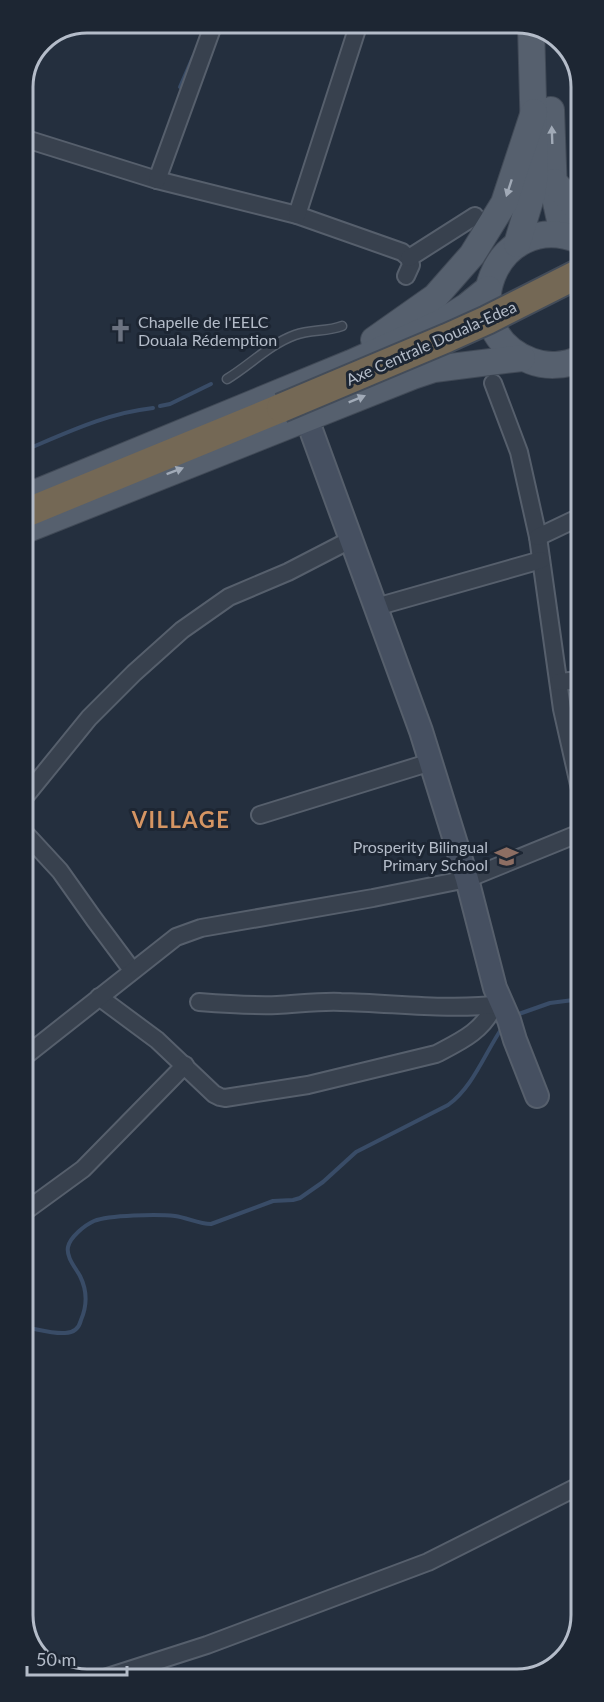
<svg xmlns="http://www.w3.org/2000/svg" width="604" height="1702" font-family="Lato,sans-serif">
	<rect width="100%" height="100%" fill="#242f3e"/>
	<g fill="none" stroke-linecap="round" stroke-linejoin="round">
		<g stroke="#394c67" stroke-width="4">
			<path d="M180,87L193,57"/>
			<path d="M160,406L170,404L211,384"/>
			<path d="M23,451C66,433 107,413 153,408"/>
			<path d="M516,1015L550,1003L581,999"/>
			<path d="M24,1327C37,1329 52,1334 65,1333C74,1333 79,1328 81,1320C87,1306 87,1290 80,1276C75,1267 66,1257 68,1247C70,1237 85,1225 94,1221C109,1215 158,1214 175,1216C188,1218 199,1224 211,1224L273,1201L293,1200L300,1198L323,1182L356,1152L448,1105C473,1087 485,1053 502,1028"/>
		</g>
		<defs>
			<path id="lane" d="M227,379C250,365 270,344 295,335C311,329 327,332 342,326"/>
			<g id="street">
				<path d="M23,138L157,180L297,215L402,252L409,258L411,265L406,276"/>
				<path d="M157,180L214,23"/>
				<path d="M297,215L359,23"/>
				<path d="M409,258L475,216"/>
				<path d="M493,383L519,452L538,537L562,709L580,789"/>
				<path d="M538,537L580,517"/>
				<path d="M376,607L541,560"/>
				<path d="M559,682L580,680"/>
				<path d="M24,798L89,718L134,673L182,630L229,597L288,572L350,540"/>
				<path d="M260,815L431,762"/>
				<path d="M24,832L60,871L94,919L132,970"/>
				<path d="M99,997L157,1040L214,1094L220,1097L225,1098L308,1085L436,1054C459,1042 484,1031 494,1005"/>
				<path d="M199,1002C225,1004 251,1006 277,1005C298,1004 320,1001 341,1002C395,1003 449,1011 502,1004"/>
				<path d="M24,1057L176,937L201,928L373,898L467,879L580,833"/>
				<path d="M24,1212L83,1169L185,1065"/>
				<path d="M101,1679L207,1645L428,1562L581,1485"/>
			</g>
			<path id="secondary" d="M307,419L421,731L467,879L495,988L509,1020L515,1040L537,1096"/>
			<g id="primary">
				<path d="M551,110L554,193L563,234"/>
				<path d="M554,182L579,210"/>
				<path d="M579,240C495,207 448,329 531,361C546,367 565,366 580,359"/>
				<path d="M517,244L532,194L535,174L531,26"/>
				<path d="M374,340L435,297L472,255L504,203L534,112"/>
				<path d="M23,498L351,363L416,334L442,322L467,306L488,289"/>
				<path d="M23,531L413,376L434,369L522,358"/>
			</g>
			<path id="highway" d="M23,514L281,408"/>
		</defs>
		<use href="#lane" stroke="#565f6c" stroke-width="11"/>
		<use href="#street" stroke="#565f6c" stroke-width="20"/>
		<use href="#secondary" stroke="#565f6c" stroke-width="26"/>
		<use href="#primary" stroke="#414a57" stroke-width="28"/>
		<use href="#highway" stroke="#434c59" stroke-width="32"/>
		<use href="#lane" stroke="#38414e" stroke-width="8"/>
		<use href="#street" stroke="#38414e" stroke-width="16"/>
		<use href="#secondary" stroke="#465061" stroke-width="22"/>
		<use href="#primary" stroke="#56606e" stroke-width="26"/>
		<use href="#highway" stroke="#746855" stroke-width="28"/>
		<defs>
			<path id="highway-bridge" d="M281,408L447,338L487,320L580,273"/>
		</defs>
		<use href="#highway-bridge" stroke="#434c59" stroke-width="32" stroke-linecap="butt"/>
		<use href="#highway-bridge" stroke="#746855" stroke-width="28"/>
	</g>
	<defs><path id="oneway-solid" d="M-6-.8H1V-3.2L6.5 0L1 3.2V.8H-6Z" transform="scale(1.5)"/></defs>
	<g fill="#a1aab7">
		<use href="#oneway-solid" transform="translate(552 135) rotate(-92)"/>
		<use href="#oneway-solid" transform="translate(509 188) rotate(108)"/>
		<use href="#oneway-solid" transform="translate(357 399) rotate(-22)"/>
		<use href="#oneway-solid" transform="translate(175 471) rotate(-21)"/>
	</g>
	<defs>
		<symbol id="church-bare" viewBox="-9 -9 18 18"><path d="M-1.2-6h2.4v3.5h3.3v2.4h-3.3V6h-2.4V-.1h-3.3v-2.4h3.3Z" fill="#6b7280" stroke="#1d2633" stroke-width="2.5" paint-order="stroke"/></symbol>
		<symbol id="school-bare" viewBox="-9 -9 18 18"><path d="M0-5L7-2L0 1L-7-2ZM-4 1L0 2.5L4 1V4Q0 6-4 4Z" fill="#8d6e63" stroke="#1d2633" stroke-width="2.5" paint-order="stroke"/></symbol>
	</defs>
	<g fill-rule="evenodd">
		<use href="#church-bare" x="104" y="314" width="33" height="33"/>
		<use href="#school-bare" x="490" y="840" width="33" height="33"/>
	</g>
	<g text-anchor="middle" stroke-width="6" stroke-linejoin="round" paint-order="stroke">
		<g font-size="16" fill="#b4bcc9" stroke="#1d2633" text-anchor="start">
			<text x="138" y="328">Chapelle de l'EELC<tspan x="138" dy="18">Douala Rédemption</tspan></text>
			<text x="488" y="853" text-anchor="end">Prosperity Bilingual<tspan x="488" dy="18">Primary School</tspan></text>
		</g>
		<g font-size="16" fill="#b4bcc9" stroke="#1d2633">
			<text transform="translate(431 343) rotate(-24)" y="6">Axe Centrale Douala-Edea</text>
		</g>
		<g font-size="22" font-weight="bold" letter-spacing="1.5" fill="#d59563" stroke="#1d2633">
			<text x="181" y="828">VILLAGE</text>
		</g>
	</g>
	<path d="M0 0H604V1702H0ZM87 33H517A54 54 0 0 1 571 87V1615A54 54 0 0 1 517 1669H87A54 54 0 0 1 33 1615V87A54 54 0 0 1 87 33Z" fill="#1d2633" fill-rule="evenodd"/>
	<path fill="none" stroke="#b4bcc9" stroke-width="3" d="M87 33H517A54 54 0 0 1 571 87V1615A54 54 0 0 1 517 1669H87A54 54 0 0 1 33 1615V87A54 54 0 0 1 87 33Z"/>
	<path d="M27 1666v9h100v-9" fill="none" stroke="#b4bcc9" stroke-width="3"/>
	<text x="36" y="1666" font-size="18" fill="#b4bcc9" stroke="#1d2633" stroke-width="4.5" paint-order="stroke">50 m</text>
</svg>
